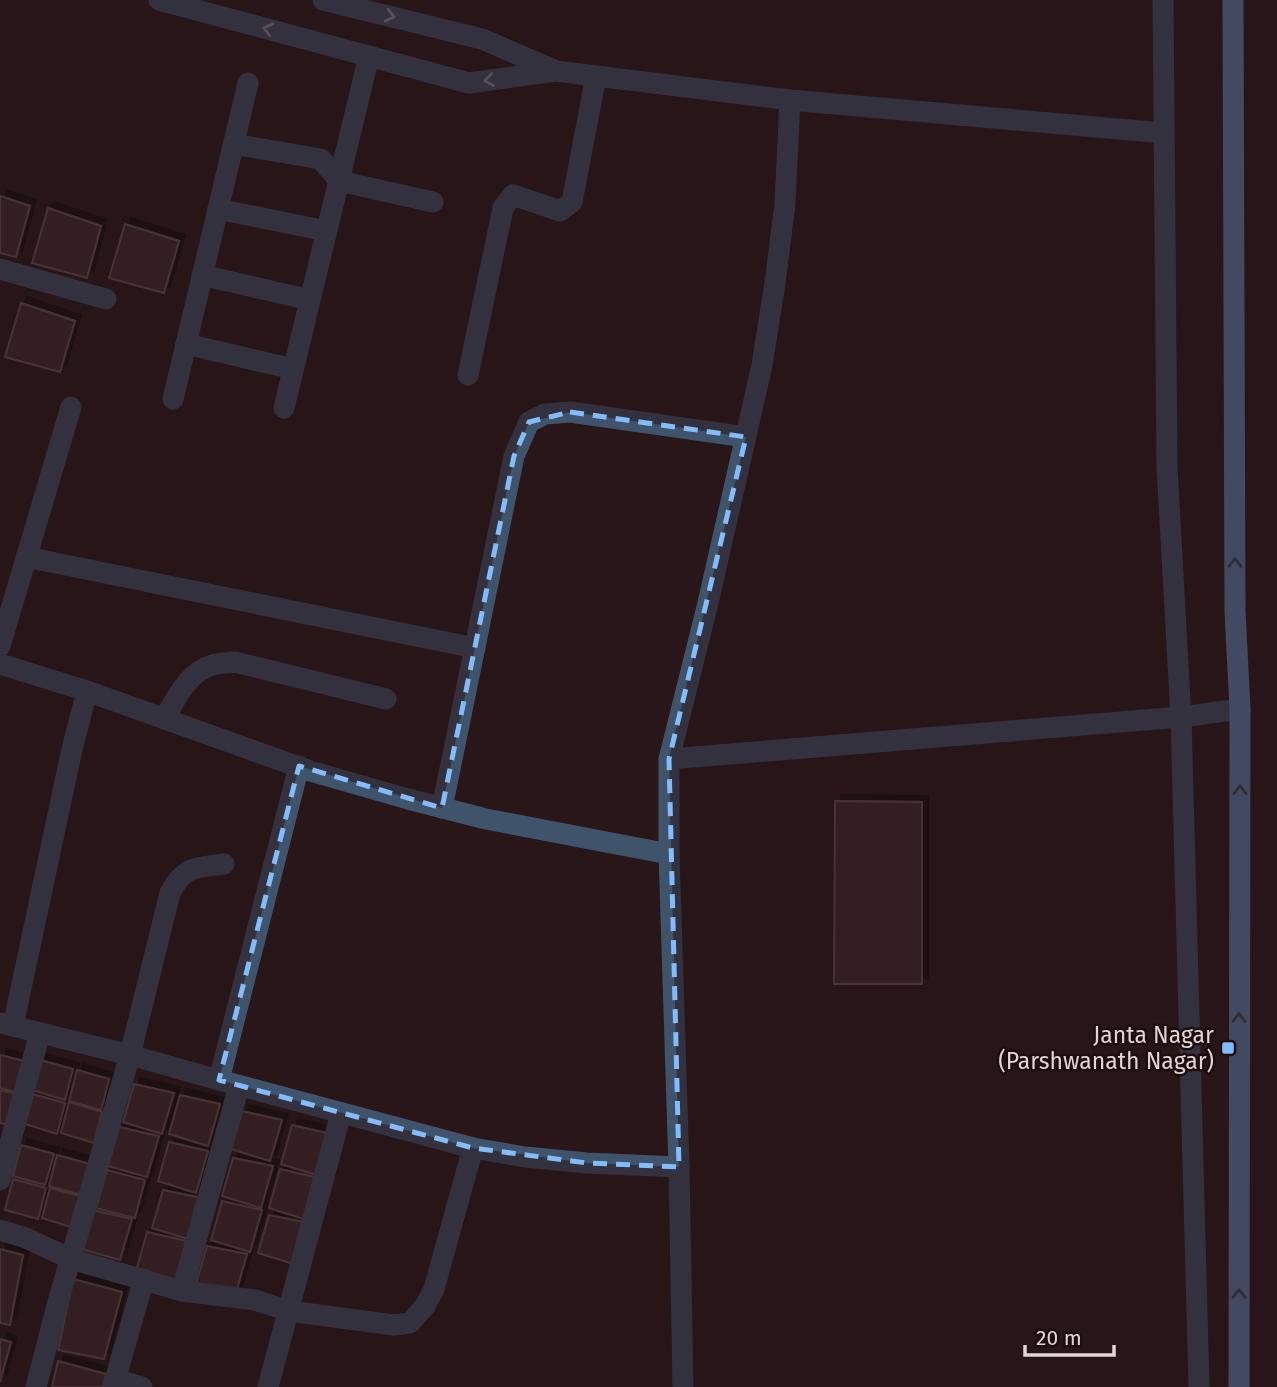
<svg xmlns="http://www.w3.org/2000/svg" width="1277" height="1387" font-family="'Fira Sans',sans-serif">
	<defs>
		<filter id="shadow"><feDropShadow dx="6" dy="-6" stdDeviation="0" flood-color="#0009"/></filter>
	</defs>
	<rect width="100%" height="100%" fill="#281618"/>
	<g fill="#412c2e" stroke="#6e5759" stroke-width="2" filter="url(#shadow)">
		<path d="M0,196L30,206L16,257L0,253Z"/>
		<path d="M48,208L101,226L87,278L32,263Z"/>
		<path d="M125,224L179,241L164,293L109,278Z"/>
		<path d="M21,303L75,321L60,372L5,357Z"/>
		<path d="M835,801L922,802V984H834Z"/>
		<path d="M0,1055L24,1061L15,1092L0,1088Z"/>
		<path d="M40,1060L73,1069L65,1100L32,1090Z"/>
		<path d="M77,1070L109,1079L101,1110L69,1101Z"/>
		<path d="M134,1084L174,1093L162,1134L123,1122Z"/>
		<path d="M0,1090L16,1094L8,1125L0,1123Z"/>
		<path d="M32,1094L65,1103L57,1134L25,1124Z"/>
		<path d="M180,1095L220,1104L208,1146L169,1134Z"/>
		<path d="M69,1102L102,1112L94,1143L61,1133Z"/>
		<path d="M242,1111L282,1120L270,1161L231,1149Z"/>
		<path d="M292,1125L331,1134L319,1176L281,1164Z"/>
		<path d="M119,1127L159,1136L147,1177L108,1166Z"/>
		<path d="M169,1142L208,1151L196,1193L158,1181Z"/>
		<path d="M21,1145L54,1154L45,1185L13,1176Z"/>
		<path d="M57,1155L90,1164L82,1195L49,1186Z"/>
		<path d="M233,1158L273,1166L261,1208L222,1196Z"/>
		<path d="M280,1169L319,1178L307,1220L269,1208Z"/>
		<path d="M107,1170L145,1180L135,1218L96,1208Z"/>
		<path d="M13,1179L46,1188L38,1219L5,1210Z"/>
		<path d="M50,1188L83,1197L74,1228L42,1218Z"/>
		<path d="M163,1190L202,1198L191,1240L152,1228Z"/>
		<path d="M222,1201L262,1210L250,1252L211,1240Z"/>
		<path d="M92,1210L132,1219L120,1260L81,1249Z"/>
		<path d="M269,1215L309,1223L297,1265L258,1253Z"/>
		<path d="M147,1232L187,1241L175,1282L136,1271Z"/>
		<path d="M207,1246L247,1254L235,1296L196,1284Z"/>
		<path d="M0,1249L23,1255L10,1325L0,1323Z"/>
		<path d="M73,1279L122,1292L104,1359L58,1350Z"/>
		<path d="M0,1339L11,1342L0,1382Z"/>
		<path d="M58,1361L106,1374L103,1387H52Z"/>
	</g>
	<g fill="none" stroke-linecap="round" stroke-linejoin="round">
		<g stroke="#3f536a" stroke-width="21">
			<path d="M159,0L469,83L556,71L790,100L1164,133"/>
			<path d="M323,0L482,39L554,70"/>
			<path d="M1163,0L1167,467L1181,717L1199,1387"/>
			<path d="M233,144L321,159L339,181L433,202"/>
			<path d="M218,209L326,231"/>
			<path d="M0,269L106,299"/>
			<path d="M202,275L310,300"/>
			<path d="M186,344L293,369"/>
			<path d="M468,375L503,208L513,195L560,211L572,202L596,76"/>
			<path d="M173,399L248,83"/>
			<path d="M284,408L369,56"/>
			<path d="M26,557L475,648"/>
			<path d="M0,646L71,407"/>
			<path d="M0,664L87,691L310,771L408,799L486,819L669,854"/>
			<path d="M164,719C176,699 188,672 212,665C219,663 228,663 235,662L386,699"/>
			<path d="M669,759L1181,717L1240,709"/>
			<path d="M442,808L514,456L529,422L545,414L570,412L746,437"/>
			<path d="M0,1023L130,1055L219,1080L473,1148L525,1157L587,1163L679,1167"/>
			<path d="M13,1026L72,749L87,691"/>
			<path d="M219,1080L299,766"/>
			<path d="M0,1180L40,1033"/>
			<path d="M0,1230L26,1238L71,1259L182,1291L255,1300L289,1311L394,1325L410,1323L425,1306L434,1289L473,1148"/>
			<path d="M182,1291L239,1086"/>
			<path d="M115,1379L142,1387"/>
			<path d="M36,1387L58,1302L130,1055L170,893C184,865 197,868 224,864"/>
			<path d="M113,1387L144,1279"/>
			<path d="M268,1387L341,1113"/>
			<path d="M683,1387L679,1167L669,854V759L708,603L762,365L775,283L785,204L790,100"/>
		</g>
		<path stroke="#608ab9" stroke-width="21" d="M1233,0L1235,611L1240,709L1239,1387"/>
	</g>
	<defs><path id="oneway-chevron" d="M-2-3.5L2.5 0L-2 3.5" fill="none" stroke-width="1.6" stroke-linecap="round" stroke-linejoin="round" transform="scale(1.75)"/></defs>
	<g stroke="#9094a0">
		<use href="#oneway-chevron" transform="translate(390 16) rotate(14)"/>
		<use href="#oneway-chevron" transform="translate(268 29) rotate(-165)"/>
		<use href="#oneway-chevron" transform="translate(489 80) rotate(172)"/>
	</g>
	<g stroke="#3c455b">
		<use href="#oneway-chevron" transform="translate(1235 563) rotate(-90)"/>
		<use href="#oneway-chevron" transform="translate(1240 790) rotate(-90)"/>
		<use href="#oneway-chevron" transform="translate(1239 1018) rotate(-90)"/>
		<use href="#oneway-chevron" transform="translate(1239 1294) rotate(-90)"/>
	</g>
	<path d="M0 0H1277V1387H0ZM570,412L746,437L669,759L679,1167L587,1163L473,1148L219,1080L299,766L442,808L514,456L529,422Z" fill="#281618" fill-opacity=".55" fill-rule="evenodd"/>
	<path fill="none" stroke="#83bcfb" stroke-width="5" stroke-dasharray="14 9" stroke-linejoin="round" d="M570,412L746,437L669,759L679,1167L587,1163L473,1148L219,1080L299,766L442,808L514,456L529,422Z"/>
	<rect fill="#83bcfb" stroke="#1e0d0f" stroke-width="2.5" x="1221" y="1041" width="14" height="14" rx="3.5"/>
	<g text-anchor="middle" stroke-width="5" stroke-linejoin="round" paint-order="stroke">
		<g font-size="23" fill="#e2d4d5" stroke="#1e0d0f" text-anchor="end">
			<text x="1214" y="1043">Janta Nagar<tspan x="1214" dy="26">(Parshwanath Nagar)</tspan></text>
		</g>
	</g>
	<path d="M1025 1345v10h89v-10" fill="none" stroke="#e2d4d5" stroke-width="3.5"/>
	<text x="1036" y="1345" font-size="21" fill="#e2d4d5" stroke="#1e0d0f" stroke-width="5" paint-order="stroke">20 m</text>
</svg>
